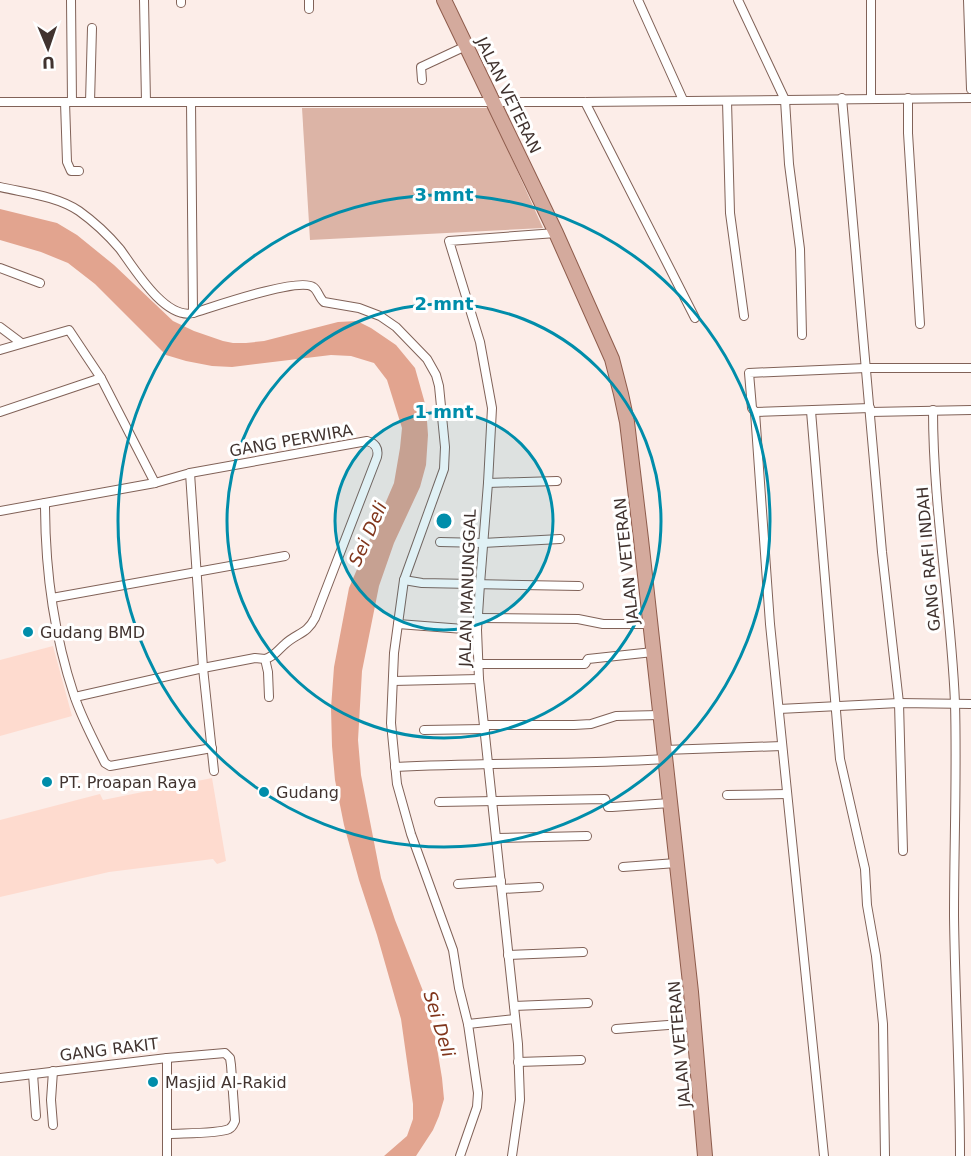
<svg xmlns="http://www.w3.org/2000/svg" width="971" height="1156" font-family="'DejaVu Sans',sans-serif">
	<rect width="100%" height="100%" fill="#fcede8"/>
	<g fill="#fedbcf">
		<path d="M53,646L72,716L0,736V660Z"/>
		<path d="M212,778L226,861L217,864L213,859L109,872L0,897V820L100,794L103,800Z"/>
	</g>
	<path fill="#dcb4a6" d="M302,108H489L543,228L310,240Z"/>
	<path fill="#e2a48f" d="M0,209L57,223L77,235L114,265L173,321L194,331L223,341L233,343H246L264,341L338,322L357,321L371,328L396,345L415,368L426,407L428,435L426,465L420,487L394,543L379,586L362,671L358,740L361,775L381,878L395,920L423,991L434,1030L442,1078L444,1099L439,1116L433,1130L416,1156H384L407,1136L413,1119V1104L401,1019L377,935L359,880L344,825L335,780L332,746L331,708L334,667L349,588L394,483L400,448L402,428L387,380L374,363L351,356L331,355L232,367L212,366L186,361L166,355L95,284L68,263L41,252L0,240Z"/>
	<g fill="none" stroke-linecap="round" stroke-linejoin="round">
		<defs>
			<g id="street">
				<path d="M71,0L72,102"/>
				<path d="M144,0L146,102"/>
				<path d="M309,0V9"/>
				<path d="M638,0L683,100"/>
				<path d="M738,0L785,100L789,164L800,249L802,335"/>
				<path d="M871,0V98"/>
				<path d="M968,0L971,89"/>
				<path d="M181,3V0"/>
				<path d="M422,80L421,67L466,46"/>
				<path d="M842,98L882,552L899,703L903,851"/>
				<path d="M908,98V133L920,324"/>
				<path d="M727,101L730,213L744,316"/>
				<path d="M0,102H585L971,98"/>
				<path d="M65,102L67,162L71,171H79"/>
				<path d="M90,102L92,28"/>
				<path d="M191,102L193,313"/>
				<path d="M585,102L695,318"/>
				<path d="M0,187C26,193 57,196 79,211C93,221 109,236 120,249C134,268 165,320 193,313C213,307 298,277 313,287C318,290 319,298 324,302L359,308L380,316L396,327L427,359L436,375L439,386L445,447L444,469L404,580L394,653L391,723L397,784L411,834L453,950L459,988L468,1024L478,1093L477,1107L460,1156"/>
				<path d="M0,268L40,283"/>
				<path d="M0,327L20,342"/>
				<path d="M0,350L69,330L101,378L155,483"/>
				<path d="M933,410C933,508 951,605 955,703C957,774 954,845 954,916C955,996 960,1076 960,1156"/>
				<path d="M811,411L840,759L865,869L867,905L876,956L883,1024L885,1156"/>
				<path d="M0,412L101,378"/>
				<path d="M755,412L870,408"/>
				<path d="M870,412L971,410"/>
				<path d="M190,473L203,668L214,771"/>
				<path d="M488,483L557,481"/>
				<path d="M45,503C45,567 54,635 74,695C82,719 94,741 105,763L110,766L212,748"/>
				<path d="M0,511L155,483L190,473L367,441C375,443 379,448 377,457L315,618C307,634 297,633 285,644C277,651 275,656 265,659"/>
				<path d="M440,542L483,543L560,539"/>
				<path d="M404,580L422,583L579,586"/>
				<path d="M52,598L285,556"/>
				<path d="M478,618L578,619L603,624H650"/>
				<path d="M398,624L477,630"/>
				<path d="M478,664H585L588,659L653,652"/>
				<path d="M393,681L479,679"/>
				<path d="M75,697L203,668L255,658L265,659L268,672L269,697"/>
				<path d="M779,709L899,703L971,704"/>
				<path d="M484,725H574L591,724L616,716L659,715"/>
				<path d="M424,730L485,729"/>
				<path d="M664,750L782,746"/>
				<path d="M395,767C485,762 575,765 665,759"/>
				<path d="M727,795L787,794"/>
				<path d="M439,802L605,799L608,807H612L670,803"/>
				<path d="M497,838L587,836"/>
				<path d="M623,867L676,863"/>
				<path d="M458,884L501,881"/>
				<path d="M502,889L539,887"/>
				<path d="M508,955L583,952"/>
				<path d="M514,1006L588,1003"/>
				<path d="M468,1024L515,1019"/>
				<path d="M616,1029L694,1023"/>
				<path d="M518,1062L581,1060"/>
				<path d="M33,1074L36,1116"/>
				<path d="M0,1078L167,1058L225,1053L230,1058L231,1065L235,1121C233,1125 233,1127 229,1129C218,1134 182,1133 168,1134"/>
				<path d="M53,1125L51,1100L53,1071"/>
				<path d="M167,1156V1058"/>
				<path d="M512,1156L520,1100L518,1044L479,679L477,630L480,584L488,483L492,408L480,342L449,241L556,233"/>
				<path d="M824,1156L770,624L755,412L752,408L749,373L866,368H971"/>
			</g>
			<path id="primary" d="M444,0L556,233L612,359L621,394L627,422L641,539L691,992L705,1156"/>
		</defs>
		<use href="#street" stroke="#816258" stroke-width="10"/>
		<use href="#primary" stroke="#8e5c4c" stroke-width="16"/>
		<use href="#street" stroke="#fff" stroke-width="8"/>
		<use href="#primary" stroke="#d4aa9d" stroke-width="14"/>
	</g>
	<circle cx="444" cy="521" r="109" fill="#008daa" fill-opacity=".12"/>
	<g fill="none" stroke="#008daa" stroke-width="3">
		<circle cx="444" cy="521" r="109"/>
		<circle cx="444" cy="521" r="217"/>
		<circle cx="444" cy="521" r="326"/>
	</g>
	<g fill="#008daa" stroke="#fff" stroke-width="2">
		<circle cx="28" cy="632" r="6"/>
		<circle cx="47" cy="782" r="6"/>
		<circle cx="264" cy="792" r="6"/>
		<circle cx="153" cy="1082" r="6"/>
	</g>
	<g text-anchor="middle" stroke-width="6" stroke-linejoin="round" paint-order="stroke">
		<g font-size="16" fill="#41332f" stroke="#fff">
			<text transform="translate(509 95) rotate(64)" y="6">JALAN VETERAN</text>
			<text transform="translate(291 440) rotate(-10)" y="6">GANG PERWIRA</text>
			<text transform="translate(928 559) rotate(-95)" y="6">GANG RAFI INDAH</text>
			<text transform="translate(626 561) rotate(-96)" y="6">JALAN VETERAN</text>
			<text transform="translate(467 588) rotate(-88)" y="6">JALAN MANUNGGAL</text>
			<text transform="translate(679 1044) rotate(-95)" y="6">JALAN VETERAN</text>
			<text transform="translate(109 1049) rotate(-7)" y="6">GANG RAKIT</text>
		</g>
		<g font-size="16" fill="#41332f" stroke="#fff" text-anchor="start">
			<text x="40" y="638">Gudang BMD</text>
			<text x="59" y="788">PT. Proapan Raya</text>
			<text x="276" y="798">Gudang</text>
			<text x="165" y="1088">Masjid Al-Rakid</text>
		</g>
		<g font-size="18" font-style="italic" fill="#80351b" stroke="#fff">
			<text transform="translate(368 534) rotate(-66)" y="6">Sei Deli</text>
			<text transform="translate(439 1024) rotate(73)" y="6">Sei Deli</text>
		</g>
	</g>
	<circle cx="444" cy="521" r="9" fill="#008daa" stroke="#fff" stroke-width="3"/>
	<g font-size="18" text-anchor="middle" font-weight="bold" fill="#008daa" stroke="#fff" stroke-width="6" stroke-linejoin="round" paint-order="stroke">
		<text x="444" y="201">3 mnt</text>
		<text x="444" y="310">2 mnt</text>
		<text x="444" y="418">1 mnt</text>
	</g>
	<g transform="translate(48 48) rotate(178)" stroke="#ffffff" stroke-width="4.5" paint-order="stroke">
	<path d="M0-4.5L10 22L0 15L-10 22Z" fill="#41332f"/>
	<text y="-9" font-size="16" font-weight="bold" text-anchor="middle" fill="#41332f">U</text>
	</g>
</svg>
